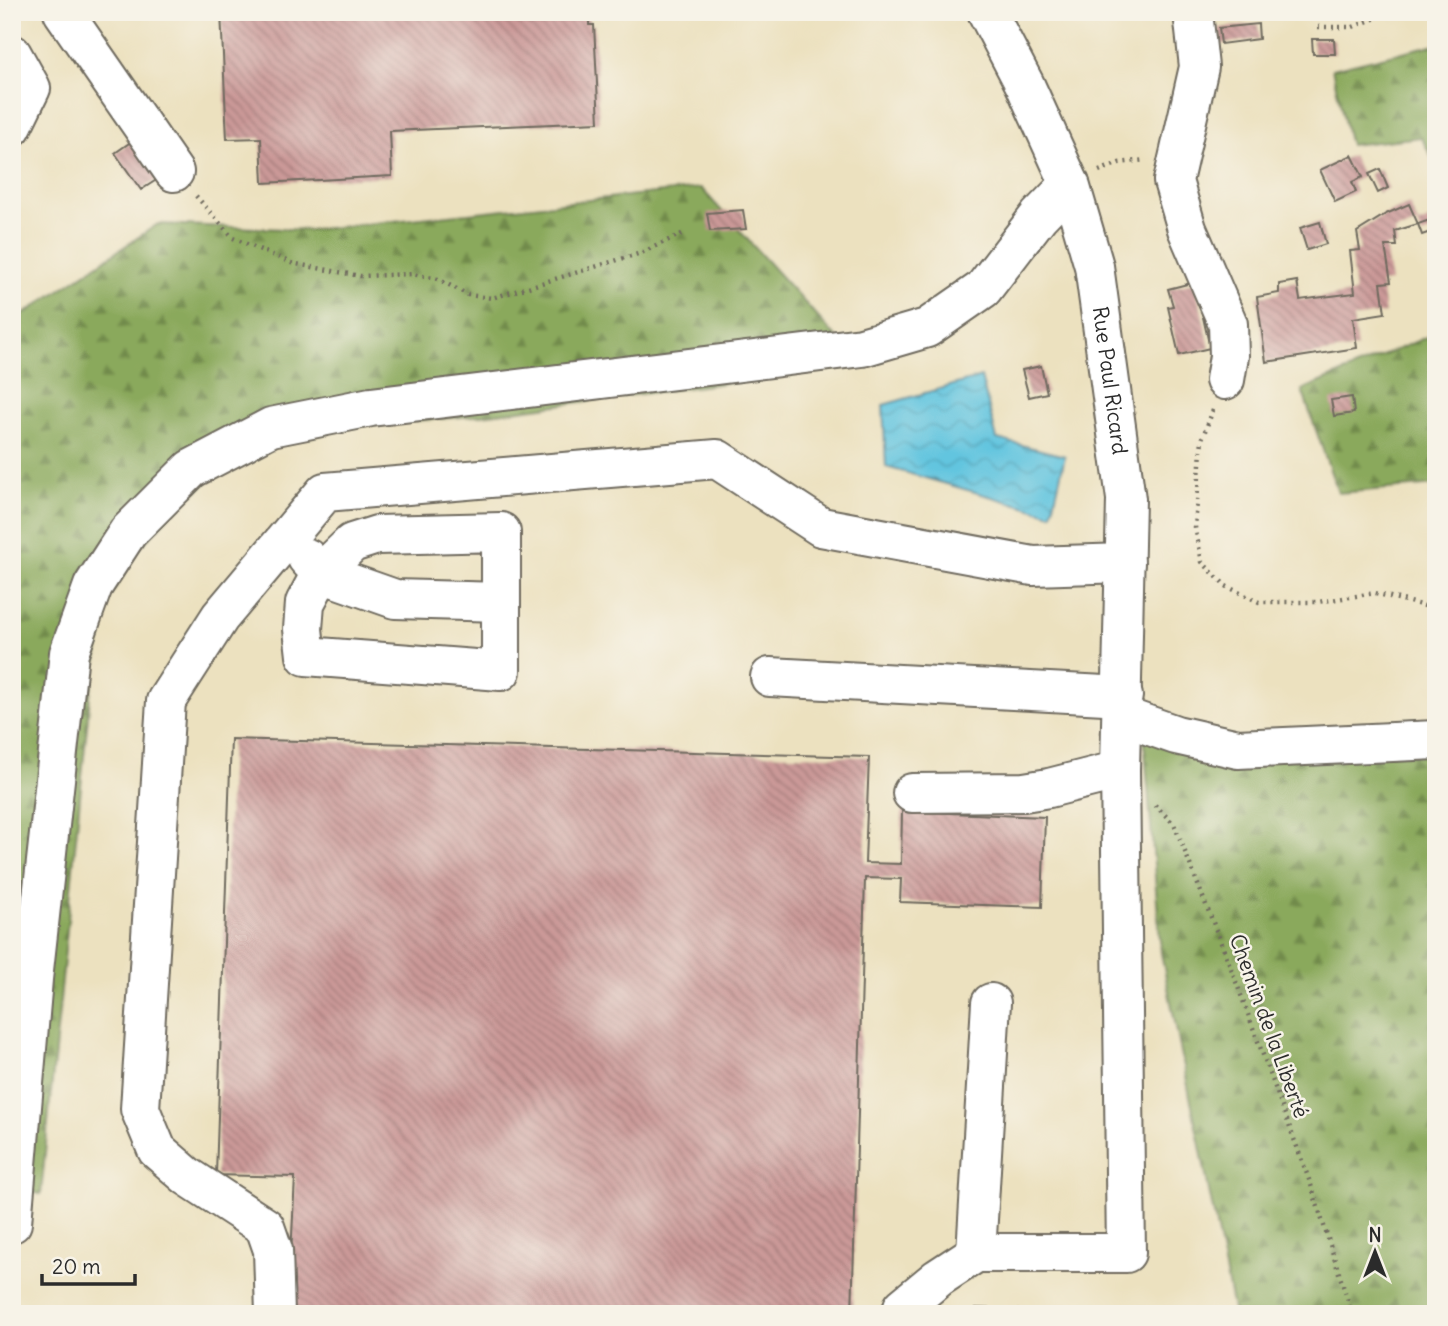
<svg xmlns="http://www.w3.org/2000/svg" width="1448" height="1326" font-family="Delius,sans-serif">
	<defs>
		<pattern id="forest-firs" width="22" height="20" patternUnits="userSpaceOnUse" patternTransform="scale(1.75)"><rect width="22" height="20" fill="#8aa95c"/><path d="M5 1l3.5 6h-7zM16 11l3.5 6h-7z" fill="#718a4c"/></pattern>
		<pattern id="water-waves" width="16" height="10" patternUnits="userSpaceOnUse" patternTransform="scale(1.75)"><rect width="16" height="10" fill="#62c5df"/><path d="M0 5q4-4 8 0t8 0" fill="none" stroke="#55a9c0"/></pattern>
		<pattern id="building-back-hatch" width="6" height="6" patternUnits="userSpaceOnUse" patternTransform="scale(1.75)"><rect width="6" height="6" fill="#cb9998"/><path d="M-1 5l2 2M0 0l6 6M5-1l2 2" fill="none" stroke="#a57d7c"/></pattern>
	</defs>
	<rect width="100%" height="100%" fill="#f7f3e8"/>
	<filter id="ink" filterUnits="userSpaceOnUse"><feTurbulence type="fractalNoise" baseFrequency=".0143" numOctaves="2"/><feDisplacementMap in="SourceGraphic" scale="14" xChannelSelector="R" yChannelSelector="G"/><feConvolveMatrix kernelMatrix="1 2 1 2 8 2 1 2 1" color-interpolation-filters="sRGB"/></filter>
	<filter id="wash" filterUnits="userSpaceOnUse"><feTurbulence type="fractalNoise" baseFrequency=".00686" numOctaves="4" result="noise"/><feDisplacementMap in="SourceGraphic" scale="28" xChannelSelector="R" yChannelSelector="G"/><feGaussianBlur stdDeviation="1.57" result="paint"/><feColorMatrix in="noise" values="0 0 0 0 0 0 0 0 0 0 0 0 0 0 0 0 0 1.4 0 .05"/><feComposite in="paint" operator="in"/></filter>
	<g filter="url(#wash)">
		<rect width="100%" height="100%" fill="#ece1bf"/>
		<g fill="url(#forest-firs)" stroke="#5a6a44" stroke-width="2">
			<path d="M1436,44V165L1421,137L1350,145L1332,69Z"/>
			<path d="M701,188L861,365L474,416L363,425L283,443L224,468L180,504L139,548L108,600L90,695L41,1194L15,1189L12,1195V322L158,224L309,230Z"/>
			<path d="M1436,333V485L1338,493L1302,390Z"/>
			<path d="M1144,737L1436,756V1314H1234L1161,953Z"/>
		</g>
		<path fill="url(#water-waves)" stroke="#467885" stroke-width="2" d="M981,377L997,439L1065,456L1052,514L886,467L883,405Z"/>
		<g id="blocks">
			<g fill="url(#building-back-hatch)">
				<path d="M221,12L589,13V25H594L599,122L390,131L392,176L263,183L261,138L227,139Z"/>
				<path d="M1258,24L1259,39L1221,44L1219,28Z"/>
				<path d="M1312,39H1334L1335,54H1313Z"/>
				<path d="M135,139L161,177L141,190L115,153Z"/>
				<path d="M1352,155L1363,177L1352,182L1356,192L1335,202L1320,170Z"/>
				<path d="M1380,169L1388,188L1378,193L1369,174Z"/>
				<path d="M1409,204L1418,224L1395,231L1397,246H1385L1391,282L1381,283L1385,313L1353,318L1357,348L1266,362L1257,297L1279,293V284L1297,281L1300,300L1355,293L1350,251L1360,250L1357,232L1386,214Z"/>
				<path d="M743,210L746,229L710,231L707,213Z"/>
				<path d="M1435,218L1436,230L1422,235L1418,224Z"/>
				<path d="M1320,222L1326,244L1307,250L1300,228Z"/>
				<path d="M1195,282L1210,348L1179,355L1168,307L1173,306L1168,289Z"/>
				<path d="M1041,366L1047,393L1029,397L1022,370Z"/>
				<path d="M1352,397L1354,413L1334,416L1331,400Z"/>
				<path d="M231,739L869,757L865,863L901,864L902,811L1045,817L1042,907L900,902L901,879L865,878L852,1314H288L295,1177L216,1175Z"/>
				<path d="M975,1308L1068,1312V1314H975Z"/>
			</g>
		</g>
	</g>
	<g filter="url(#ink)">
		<use href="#blocks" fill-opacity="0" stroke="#6f6b5f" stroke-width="2"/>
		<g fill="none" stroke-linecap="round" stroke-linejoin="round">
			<defs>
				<g id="minor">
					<path d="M63,12L174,172"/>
					<path id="s1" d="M987,12L1025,85L1070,184L1094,266L1126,499L1120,770L1126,1253H976L991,1003"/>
					<path d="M1193,12L1199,67L1173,181L1187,229L1228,324L1229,356L1225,380"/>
					<path d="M12,54L31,88L12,127"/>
					<path d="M501,532V671L306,656L303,629L305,603L321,573L352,543L377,535Z"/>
					<path d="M307,558L321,573L395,599L501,602"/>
					<path d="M770,677L1123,696"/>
					<path d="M1122,716L1176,735L1238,749L1436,740"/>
					<path d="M912,793L1024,792L1049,788L1120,770"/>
					<path d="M12,1223L33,979L69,653L93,586L128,532L191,469L271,427L371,407L862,347L927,328L983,289L1039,216L1070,184"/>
					<path d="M275,1314L273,1250L265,1227L187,1176L157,1150L140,1109L166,701L220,617L325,492L717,459L821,527L1033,566L1125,563"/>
					<path d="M903,1314V1307L938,1278L976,1253"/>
				</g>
			</defs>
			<use href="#minor" stroke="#6f6b5f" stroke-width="42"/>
			<g stroke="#6f6b5f" stroke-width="4.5" stroke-dasharray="2 5" stroke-linecap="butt">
				<path d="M1318,27H1353L1376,18L1378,12"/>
				<path d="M1099,171L1119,163L1145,160"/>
				<path d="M196,196L233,238L291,263L360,276L412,274L438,279L468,295L492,298L641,253L686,232"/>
				<path d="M1213,410L1202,439L1195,527L1202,562L1226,586L1259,602H1318L1375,593L1436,609"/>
				<path d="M1155,805L1174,824L1231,968L1311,1185L1352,1314"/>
			</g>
			<use href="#minor" stroke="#fff" stroke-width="38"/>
		</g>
	</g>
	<g text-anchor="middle" stroke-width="5" stroke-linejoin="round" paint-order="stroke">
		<g font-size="21" fill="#2b2b2b" stroke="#f7f3e8">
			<text dy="7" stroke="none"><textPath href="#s1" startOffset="392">Rue Paul Ricard</textPath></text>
			<text transform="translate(1269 1026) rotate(70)" y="7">Chemin de la Liberté</text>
		</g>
	</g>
	<rect width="1448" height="1326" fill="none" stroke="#f7f3e8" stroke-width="42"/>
	<g transform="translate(1375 1252)" stroke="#f7f3e8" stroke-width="5" paint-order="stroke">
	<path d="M0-5L12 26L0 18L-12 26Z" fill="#2b2b2b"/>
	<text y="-10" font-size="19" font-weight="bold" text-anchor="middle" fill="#2b2b2b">N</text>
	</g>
	<path d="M42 1274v10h93v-10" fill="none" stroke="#2b2b2b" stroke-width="3.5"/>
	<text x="52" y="1274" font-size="21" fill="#2b2b2b" stroke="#f7f3e8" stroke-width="5" paint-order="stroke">20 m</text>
</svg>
